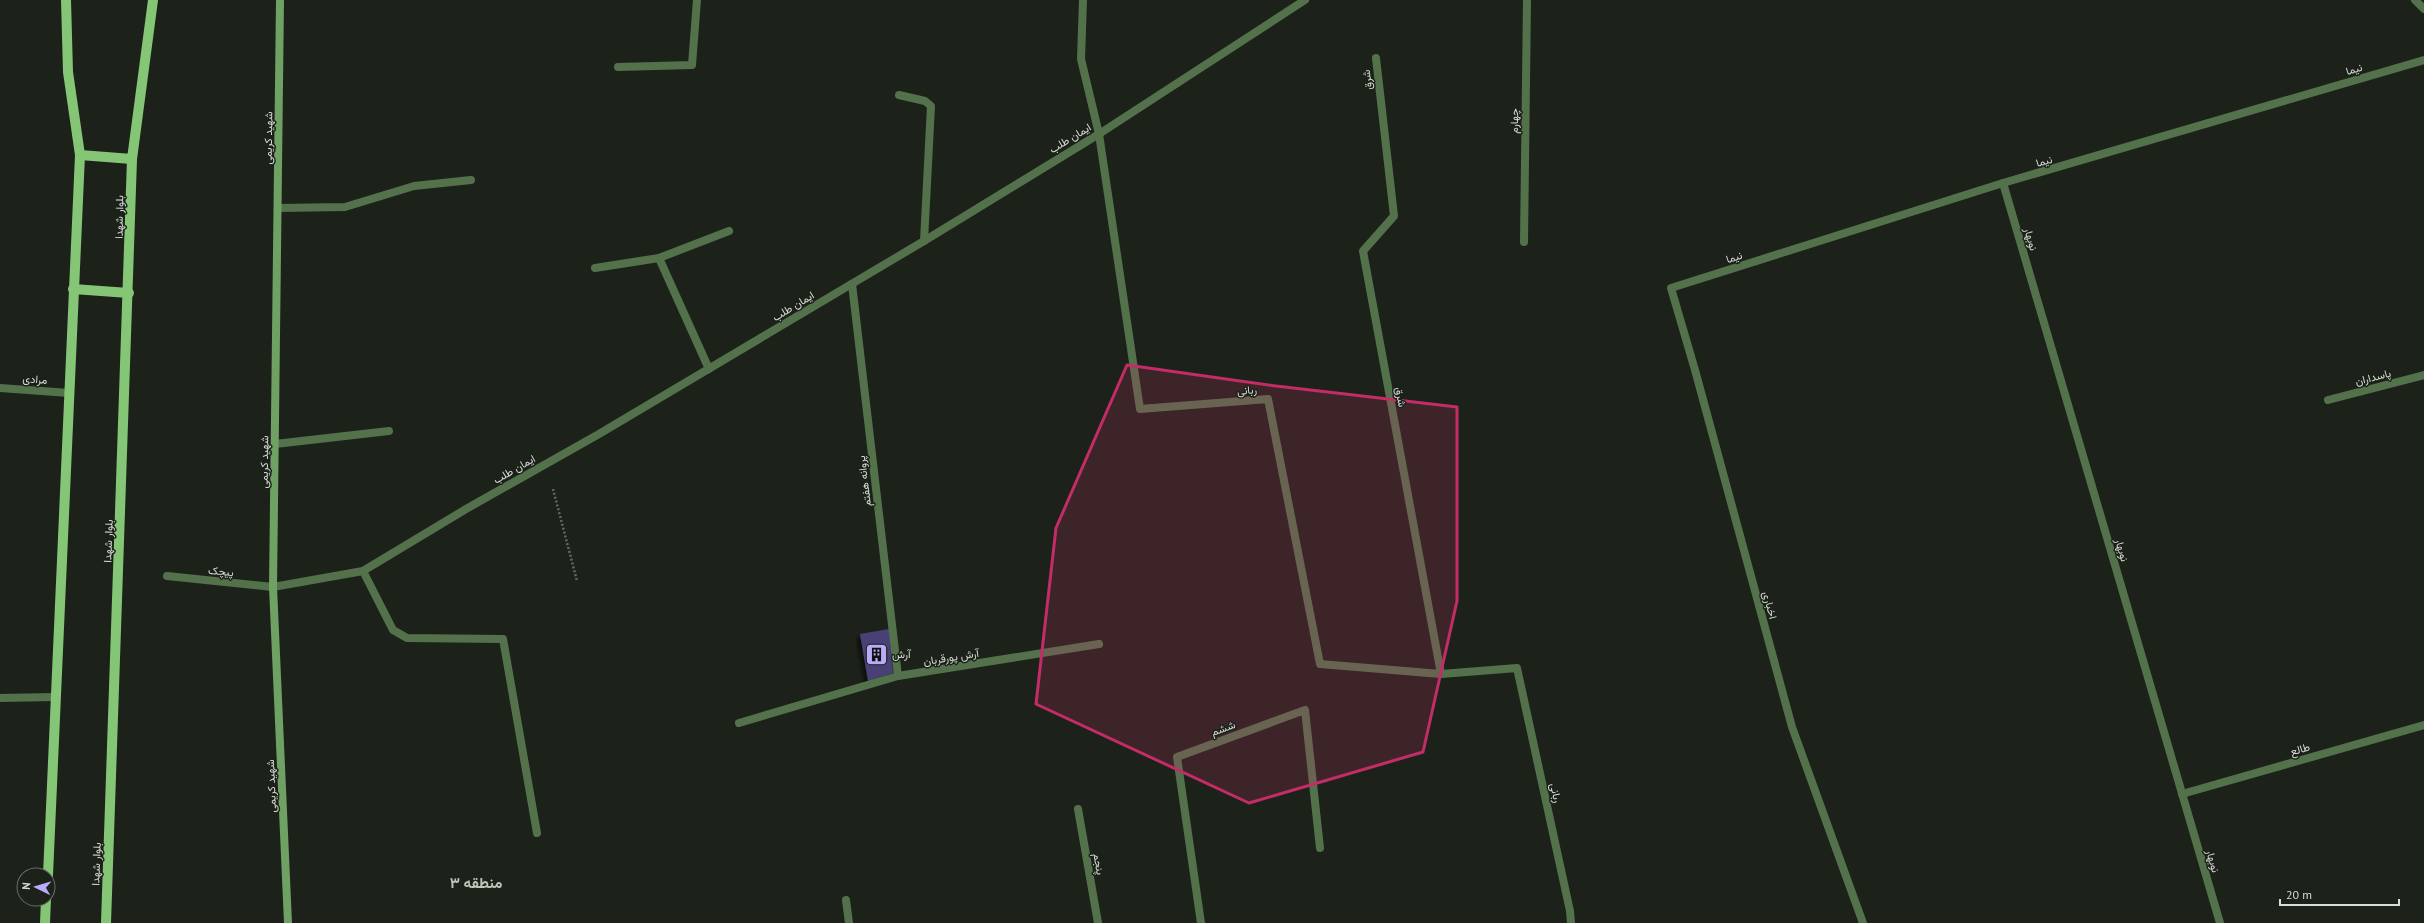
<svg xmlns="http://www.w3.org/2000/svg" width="2424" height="923" font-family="'PT Sans',Vazirmatn,sans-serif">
	<defs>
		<filter id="shadow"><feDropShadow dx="-3.5" dy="3.5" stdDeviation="2" flood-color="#0009"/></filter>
	</defs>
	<rect width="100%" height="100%" fill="#1c221a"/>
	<path fill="#4a3f76" filter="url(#shadow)" d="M889,629L893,673L868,681L860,634Z"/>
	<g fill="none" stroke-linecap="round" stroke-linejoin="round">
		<path stroke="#636861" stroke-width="2.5" stroke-dasharray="2 2" stroke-linecap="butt" d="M553,489L577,581"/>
		<g stroke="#53724c" stroke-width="8">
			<path d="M618,67L692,65L697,0"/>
			<path d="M899,95L925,101L931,106L924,241"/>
			<path d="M278,208L345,207L414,186L471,180"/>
			<path d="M659,258L709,369"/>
			<path d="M595,268L659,258L729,231"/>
			<path d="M275,444L389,431"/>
		</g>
		<g stroke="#53724c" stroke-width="8">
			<path d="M1083,0L1081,59L1099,134L1140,409L1268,399L1320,664L1441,674"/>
			<path d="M2415,0L2424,9"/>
			<path d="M1376,58L1394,216L1363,251L1441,674L1517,668L1570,911L1571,923"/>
			<path d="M2003,183L2220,923"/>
			<path d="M1524,242L1527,0"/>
			<path d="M852,284L898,676"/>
			<path d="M0,388L69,393"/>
			<path d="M2328,400L2424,375"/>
			<path d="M363,571L393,630L407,638L503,639L537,833"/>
			<path d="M167,576L273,587L363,571L466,509L599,434L924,241L1099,134L1305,0"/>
			<path d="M0,698L55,697"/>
			<path d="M739,723L898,676L1099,644"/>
			<path d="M2182,794L2424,725"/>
			<path d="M1078,809L1098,923"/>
			<path d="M846,900L849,923"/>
			<path d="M1201,923L1177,757L1305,710L1320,848"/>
			<path d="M1863,923L1792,727L1695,370L1671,288L2003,183L2424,60"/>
		</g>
		<path stroke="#6fa164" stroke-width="8" d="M280,0L273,587L288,923"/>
		<g stroke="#85c676" stroke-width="10">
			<path d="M80,155L132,159L153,0"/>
			<path d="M73,289L129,293"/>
			<path d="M48,875L80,155L68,72L66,0"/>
			<path d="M45,923L46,899"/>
			<path d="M106,923L132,159"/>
		</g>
	</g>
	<path fill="#c42c67" fill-opacity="0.2" stroke="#c42c67" stroke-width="3" stroke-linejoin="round" d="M1127,365L1276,386L1457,407V601L1423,752L1249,803L1036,704L1056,528Z"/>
	<defs>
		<symbol id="building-square" viewBox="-11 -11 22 22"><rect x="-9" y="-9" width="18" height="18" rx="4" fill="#b8abf7" stroke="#1c221a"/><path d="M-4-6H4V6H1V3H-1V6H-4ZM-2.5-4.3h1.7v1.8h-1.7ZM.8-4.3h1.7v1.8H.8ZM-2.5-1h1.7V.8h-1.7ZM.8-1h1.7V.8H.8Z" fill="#111"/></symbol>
	</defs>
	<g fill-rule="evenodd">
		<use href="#building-square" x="864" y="642" width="25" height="25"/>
	</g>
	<g text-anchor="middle" stroke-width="3" stroke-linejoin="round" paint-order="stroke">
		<g font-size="11" fill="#d8ddd7" stroke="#1c221a">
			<text transform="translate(2354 69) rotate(-17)" y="4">نیما</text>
			<text transform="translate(1367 80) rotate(-97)" y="4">شرق</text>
			<text transform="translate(1514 121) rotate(-89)" y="4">چهارم</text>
			<text transform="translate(268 138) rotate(-89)" y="4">شهید کریمی</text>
			<text transform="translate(1070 138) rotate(-31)" y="4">ایمان طلب</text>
			<text transform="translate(2044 161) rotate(-16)" y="4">نیما</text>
			<text transform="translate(119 217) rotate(-89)" y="4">بلوار شهدا</text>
			<text transform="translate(2031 239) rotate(74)" y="4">نوبهار</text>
			<text transform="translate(1734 257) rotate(-18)" y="4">نیما</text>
			<text transform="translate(793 306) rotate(-31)" y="4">ایمان طلب</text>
			<text transform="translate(2373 377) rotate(-14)" y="4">پاسداران</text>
			<text transform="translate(35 379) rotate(4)" y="4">مرادی</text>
			<text transform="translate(1247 390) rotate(-4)" y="4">ربانی</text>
			<text transform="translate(1401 397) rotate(80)" y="4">شرق</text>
			<text transform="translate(264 462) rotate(-89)" y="4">شهید کریمی</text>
			<text transform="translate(514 469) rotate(-30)" y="4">ایمان طلب</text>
			<text transform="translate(864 481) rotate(-97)" y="4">پروانه هفتم</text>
			<text transform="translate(108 541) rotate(-88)" y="4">بلوار شهدا</text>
			<text transform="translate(2122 550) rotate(74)" y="4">نوبهار</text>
			<text transform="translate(221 571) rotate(6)" y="4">پیچک</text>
			<text transform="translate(1770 605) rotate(75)" y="4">اخباری</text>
			<text transform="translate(951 657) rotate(-9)" y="4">آرش پورقربان</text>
			<text transform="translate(1223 728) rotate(-20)" y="4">ششم</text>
			<text transform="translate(2300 749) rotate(-16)" y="4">طالع</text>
			<text transform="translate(271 786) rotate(-92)" y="4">شهید کریمی</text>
			<text transform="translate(1556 793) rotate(78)" y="4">ربانی</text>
			<text transform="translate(2213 861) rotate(74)" y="4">نوبهار</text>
			<text transform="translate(96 864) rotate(-88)" y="4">بلوار شهدا</text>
			<text transform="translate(1099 864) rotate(80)" y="4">پنجم</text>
		</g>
		<g font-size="11" fill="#d8ddd7" stroke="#1c221a" text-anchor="start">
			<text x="892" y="658">آرش</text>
		</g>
		<g font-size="15" font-weight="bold" fill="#bcc5ba" stroke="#1c221a">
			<text x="476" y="888">منطقه ۳</text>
		</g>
	</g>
	<g transform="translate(36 887) rotate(275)"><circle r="19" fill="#1c221a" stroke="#676d66"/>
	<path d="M0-3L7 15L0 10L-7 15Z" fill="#b8abf7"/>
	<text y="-6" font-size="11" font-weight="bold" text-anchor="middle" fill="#d8ddd7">N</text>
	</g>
	<path d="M2280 899v6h119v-6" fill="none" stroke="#d8ddd7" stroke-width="2"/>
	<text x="2286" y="899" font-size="12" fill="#d8ddd7" stroke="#1c221a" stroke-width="3" paint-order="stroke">20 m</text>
</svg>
